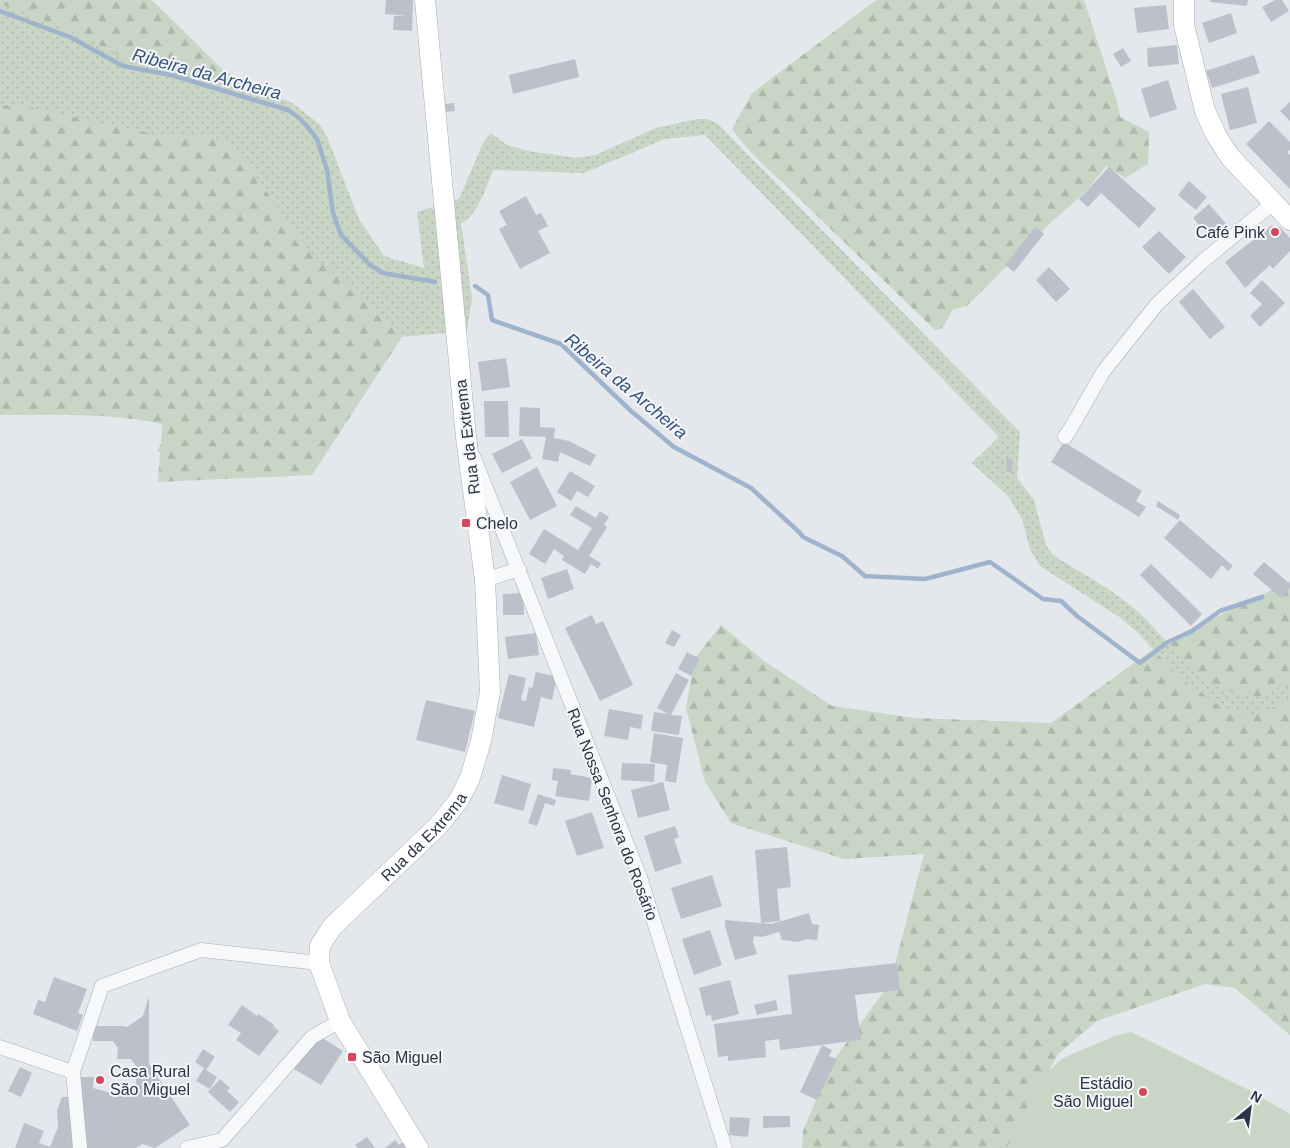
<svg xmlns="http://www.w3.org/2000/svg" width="1290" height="1148" font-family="Arial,sans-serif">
	<defs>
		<pattern id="forest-firs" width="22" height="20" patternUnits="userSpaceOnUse" patternTransform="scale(1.25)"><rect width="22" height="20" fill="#c9d6c5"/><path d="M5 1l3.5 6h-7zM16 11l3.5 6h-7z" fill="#adb8ab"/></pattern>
		<pattern id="park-dots" width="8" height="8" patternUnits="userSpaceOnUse" patternTransform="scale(1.25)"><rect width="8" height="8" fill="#c9d6c5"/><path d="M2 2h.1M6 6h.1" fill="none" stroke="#adb8ab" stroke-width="1.8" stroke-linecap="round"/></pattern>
	</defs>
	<rect width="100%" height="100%" fill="#e4e7ec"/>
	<g fill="url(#forest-firs)">
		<path d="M0,0H152L223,70L269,96L291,102L319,124L327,137L359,219L368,306L402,337L312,475L158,482L160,452L157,451L161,444L162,424C109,413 54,415 0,415Z"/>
		<path d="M877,0H1084L1118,105L1120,117L1149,132L1148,164L1125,178L1106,166L1087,190L1046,227L967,306L952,310L943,328L935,330L781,181C763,165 746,149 732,129L752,93L872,3Z"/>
		<path d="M1290,581V1035L1235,988L1205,984L1097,1021L1058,1054L1008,1148H802L803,1131L831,1064L890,983L924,854L844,859L731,823L705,782L686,708L695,658L721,625L764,661L832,706L915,718L1051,723L1159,645Z"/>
	</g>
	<path fill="url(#park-dots)" d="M0,4L52,23L80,35L126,59L202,77L291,102L319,124L327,137L357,216L384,256L424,268L417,212L459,199L483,143L491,133L507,145L528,151L576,158L595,155L656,128L697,119H708L718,124L1020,432L1017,478L1034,500L1046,545L1053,555C1081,573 1113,589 1138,612C1154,626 1166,643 1181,657C1197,673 1239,705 1264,695C1273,692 1282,684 1290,679V697L1275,707L1254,714L1237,712L1214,702L1179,677L1137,632L1121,618L1040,566L1030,549L1022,519L1008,496L972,463L999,437L705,135L665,139L584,173L493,170C487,186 477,217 461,223L472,298L467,331L402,337L310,252L234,146L205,134L168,137L28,107L0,105Z"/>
	<path fill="#c9d6c5" d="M1131,1032L1247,1089L1290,1114V1148H1006L1043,1076L1063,1058L1117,1035Z"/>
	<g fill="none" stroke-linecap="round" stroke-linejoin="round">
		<g stroke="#9fb4cc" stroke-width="4.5">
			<path d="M0,11L70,37L123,66L171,75L251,99L288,110L299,118L306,125L317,139L327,170L333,213L341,235L370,265L383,273L435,282"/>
			<path d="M475,286L488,295L492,320L561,344L631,411L674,447L751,488L799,532L803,537L842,556L865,576L925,579L990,562L1043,599L1061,601L1077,616L1140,663L1168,642L1192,631L1220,611L1262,597"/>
		</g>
	</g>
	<g fill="#bbc0ca">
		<path d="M386,0H413L412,31L393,30L394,16H407L385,14Z"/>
		<path d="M1210,0H1248L1247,6L1210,2Z"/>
		<path d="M1275,0H1282L1289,11L1271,22L1262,7Z"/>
		<path d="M1166,5L1169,29L1137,33L1134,8Z"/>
		<path d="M1231,13L1237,33L1209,43L1202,23Z"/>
		<path d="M1177,45L1179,64L1148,67L1147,48Z"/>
		<path d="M1123,48L1131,61L1121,67L1113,54Z"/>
		<path d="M1254,55L1260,73L1212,88L1206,71Z"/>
		<path d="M575,59L579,77L513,94L509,75Z"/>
		<path d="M1168,80L1177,109L1150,118L1141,89Z"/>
		<path d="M1248,87L1257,123L1230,130L1221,94Z"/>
		<path d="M1290,102V121L1280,111Z"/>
		<path d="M454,103L455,111L445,112L444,104Z"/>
		<path d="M1269,121L1290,142V150L1287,152L1290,155V189L1246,144Z"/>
		<path d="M1109,167L1156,209L1139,228L1101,193L1088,207L1079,199Z"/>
		<path d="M1189,181L1207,197L1196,210L1178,195Z"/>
		<path d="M526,196L536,215L541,213L548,226L538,231L550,253L520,269L499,229L507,225L499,211Z"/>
		<path d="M1209,204L1227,225L1211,239L1193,218Z"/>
		<path d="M1271,226L1280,227L1290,238V251L1273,269L1270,265L1245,288L1225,262Z"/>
		<path d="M1035,227L1044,234L1014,272L1005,265Z"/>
		<path d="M1159,231L1186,257L1169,274L1142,247Z"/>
		<path d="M1049,267L1070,289L1056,302L1036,280Z"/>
		<path d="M1262,280L1285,303L1260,327L1250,316L1262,304L1250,293Z"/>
		<path d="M1193,289L1225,327L1210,339L1179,302Z"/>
		<path d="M506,358L510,387L482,391L478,362Z"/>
		<path d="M484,401H508L509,437H485Z"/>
		<path d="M520,407L540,408V427L555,428L554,438L549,437L569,441L596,455L590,466L560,452L558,462L542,459L546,437L519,436Z"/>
		<path d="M522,439L532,458L502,473L492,454Z"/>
		<path d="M1064,442L1142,491L1136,501L1146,507L1139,517L1051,462Z"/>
		<path d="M1006,459H1012V472H1007Z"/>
		<path d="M537,467L557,506L530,520L510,482Z"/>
		<path d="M570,471L595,486L588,497L577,491L571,501L557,492Z"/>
		<path d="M1158,501L1180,515L1178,520L1156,506Z"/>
		<path d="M576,506L596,518L600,511L609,517L604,525L607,527L589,556L601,563L598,569L591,564L585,574L562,560L564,556L554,549L545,564L529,554L544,529L578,550L592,528L570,515Z"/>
		<path d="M1180,520L1233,566L1228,571L1222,565L1211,579L1164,538Z"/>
		<path d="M1264,562L1290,584V588L1281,598L1253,574Z"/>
		<path d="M1151,564L1202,614L1191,626L1140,575Z"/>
		<path d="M567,569L574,589L548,599L541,578Z"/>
		<path d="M523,593L524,615H503V594Z"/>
		<path d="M592,615L596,624L603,621L633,685L600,701L565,628Z"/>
		<path d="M672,630L681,635L674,647L665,643Z"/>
		<path d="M536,633L539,655L508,659L505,637Z"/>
		<path d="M687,652L700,659L691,676L678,669Z"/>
		<path d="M536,672L557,677L552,700L541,697L534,727L498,718L509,674L526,678L521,700L526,701L529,687L532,688Z"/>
		<path d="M676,673L689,680L671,715L682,716L679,735L651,731L654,712L669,714L657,708Z"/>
		<path d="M426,700L475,711L465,752L416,740Z"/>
		<path d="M609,709L643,715L641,729L630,727L628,740L604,736Z"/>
		<path d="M654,733L683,738L676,783L665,781L667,765L650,762Z"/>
		<path d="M622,763L655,764L654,782L621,780Z"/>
		<path d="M553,768L571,770L570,774L592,778L589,801L555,796L558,781L552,780Z"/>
		<path d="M502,775L531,784L523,811L494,803Z"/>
		<path d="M663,782L670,810L638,818L631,790Z"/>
		<path d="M538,794L556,800L554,806L545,803L537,826L528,823Z"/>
		<path d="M592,812L604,848L577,856L565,821Z"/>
		<path d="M675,826L679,837L674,839L682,863L655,872L644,836Z"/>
		<path d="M787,847L791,887L777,889L780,921L761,923L755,850Z"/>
		<path d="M712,875L722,906L681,919L671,888Z"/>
		<path d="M809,913L812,924L819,925L817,940L807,939L798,942L782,940L779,932L762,937L754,936L753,942L757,954L735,960L725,926V920L771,924Z"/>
		<path d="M710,930L722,965L694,975L682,939Z"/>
		<path d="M897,963L900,990L855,995L861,1040L780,1050L779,1039L765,1041L766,1057L728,1061V1056L718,1057L714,1024L792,1014L788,975Z"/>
		<path d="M54,977L87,989L78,1013L83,1015L77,1031L33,1014L38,1000L45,1002Z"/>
		<path d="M730,980L739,1014L712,1021L711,1015L706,1016L699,988Z"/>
		<path d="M149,996V1064L190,1125L155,1148L142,1144L136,1148H83L77,1077H94L93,1088L123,1096L136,1087V1066L131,1059H117L118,1048L113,1041H93V1026H123L127,1027L143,1016Z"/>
		<path d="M776,1000L778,1010L757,1015L754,1005Z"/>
		<path d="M242,1005L257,1016L259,1014L274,1025L273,1026L279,1031L259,1056L236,1040L241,1033L228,1025Z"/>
		<path d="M316,1034L343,1051L321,1085L294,1069Z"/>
		<path d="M822,1045L832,1050L829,1056L837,1059L817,1100L800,1092Z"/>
		<path d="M203,1049L215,1057L206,1070L217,1077L210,1089L196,1081L204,1068L195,1062Z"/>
		<path d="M20,1067L32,1073L21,1097L8,1091Z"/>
		<path d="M220,1079L230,1088L227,1091L239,1102L230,1112L208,1092Z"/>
		<path d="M62,1097H72L73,1145L72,1148H15L24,1123L44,1131L39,1143L50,1147L58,1127L57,1110Z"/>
		<path d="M763,1116H790V1127L763,1128Z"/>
		<path d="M730,1117L750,1118L748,1137L729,1135Z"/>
		<path d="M367,1137L375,1148H358L355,1145Z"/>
		<path d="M395,1140L399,1145L404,1141L409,1148H385Z"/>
	</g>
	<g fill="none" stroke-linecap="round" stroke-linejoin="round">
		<defs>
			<g id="street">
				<path d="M1065,437L1071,428L1103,372L1157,304L1202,262L1273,203"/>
				<path d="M474,458L640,877L725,1148"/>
				<path d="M485,580L519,569"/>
				<path d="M0,1047L73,1072"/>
				<path d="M80,1148L73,1072L102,986L201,950L319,963"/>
				<path d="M187,1148L222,1140L312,1037L340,1021"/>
			</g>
			<g id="secondary">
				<path d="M1184,0V25L1205,111L1216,135L1230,157L1290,220"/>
				<path id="s1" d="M418,1148L340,1021L319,963L320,946L332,927L438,826L459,800L470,778L481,741L490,692L485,580L466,437L425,0"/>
			</g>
		</defs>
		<use href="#street" stroke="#a9aeb7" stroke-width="15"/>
		<use href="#secondary" stroke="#a9aeb7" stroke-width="21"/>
		<use href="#street" stroke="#f7f8fa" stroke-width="14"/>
		<use href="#secondary" stroke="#fff" stroke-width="20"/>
	</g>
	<g fill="#d1495b" stroke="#f4f6f9" stroke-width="2">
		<circle cx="1275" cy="232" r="5"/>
		<rect x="461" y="518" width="10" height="10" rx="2.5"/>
		<rect x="347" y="1052" width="10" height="10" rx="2.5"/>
		<circle cx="100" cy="1080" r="5"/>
		<circle cx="1143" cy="1092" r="5"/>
	</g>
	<g text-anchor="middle" stroke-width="4" stroke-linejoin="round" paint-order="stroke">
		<g font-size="16" fill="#2b3445" stroke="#f4f6f9" text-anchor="start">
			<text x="1265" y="238" text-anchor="end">Café Pink</text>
			<text x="476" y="529">Chelo</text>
			<text x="362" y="1063">São Miguel</text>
			<text x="110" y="1077">Casa Rural<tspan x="110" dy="18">São Miguel</tspan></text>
			<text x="1133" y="1089" text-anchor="end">Estádio<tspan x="1133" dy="18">São Miguel</tspan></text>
		</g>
		<g font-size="16" fill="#2b3445" stroke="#f4f6f9">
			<text transform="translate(467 437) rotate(-97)" y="6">Rua da Extrema</text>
			<text transform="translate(613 814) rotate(69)" y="6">Rua Nossa Senhora do Rosário</text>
			<text dy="6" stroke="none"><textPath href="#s1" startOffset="379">Rua da Extrema</textPath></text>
		</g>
		<g font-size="18" font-style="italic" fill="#34527a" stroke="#f4f6f9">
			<text transform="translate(207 74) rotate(15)" y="6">Ribeira da Archeira</text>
			<text transform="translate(626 386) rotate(40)" y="6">Ribeira da Archeira</text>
		</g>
	</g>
	<g transform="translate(1250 1108) rotate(29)" stroke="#f4f6f9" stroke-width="4" paint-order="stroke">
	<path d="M0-4L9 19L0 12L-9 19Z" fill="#2b3445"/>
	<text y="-8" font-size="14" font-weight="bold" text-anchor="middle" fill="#2b3445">N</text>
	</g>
</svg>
